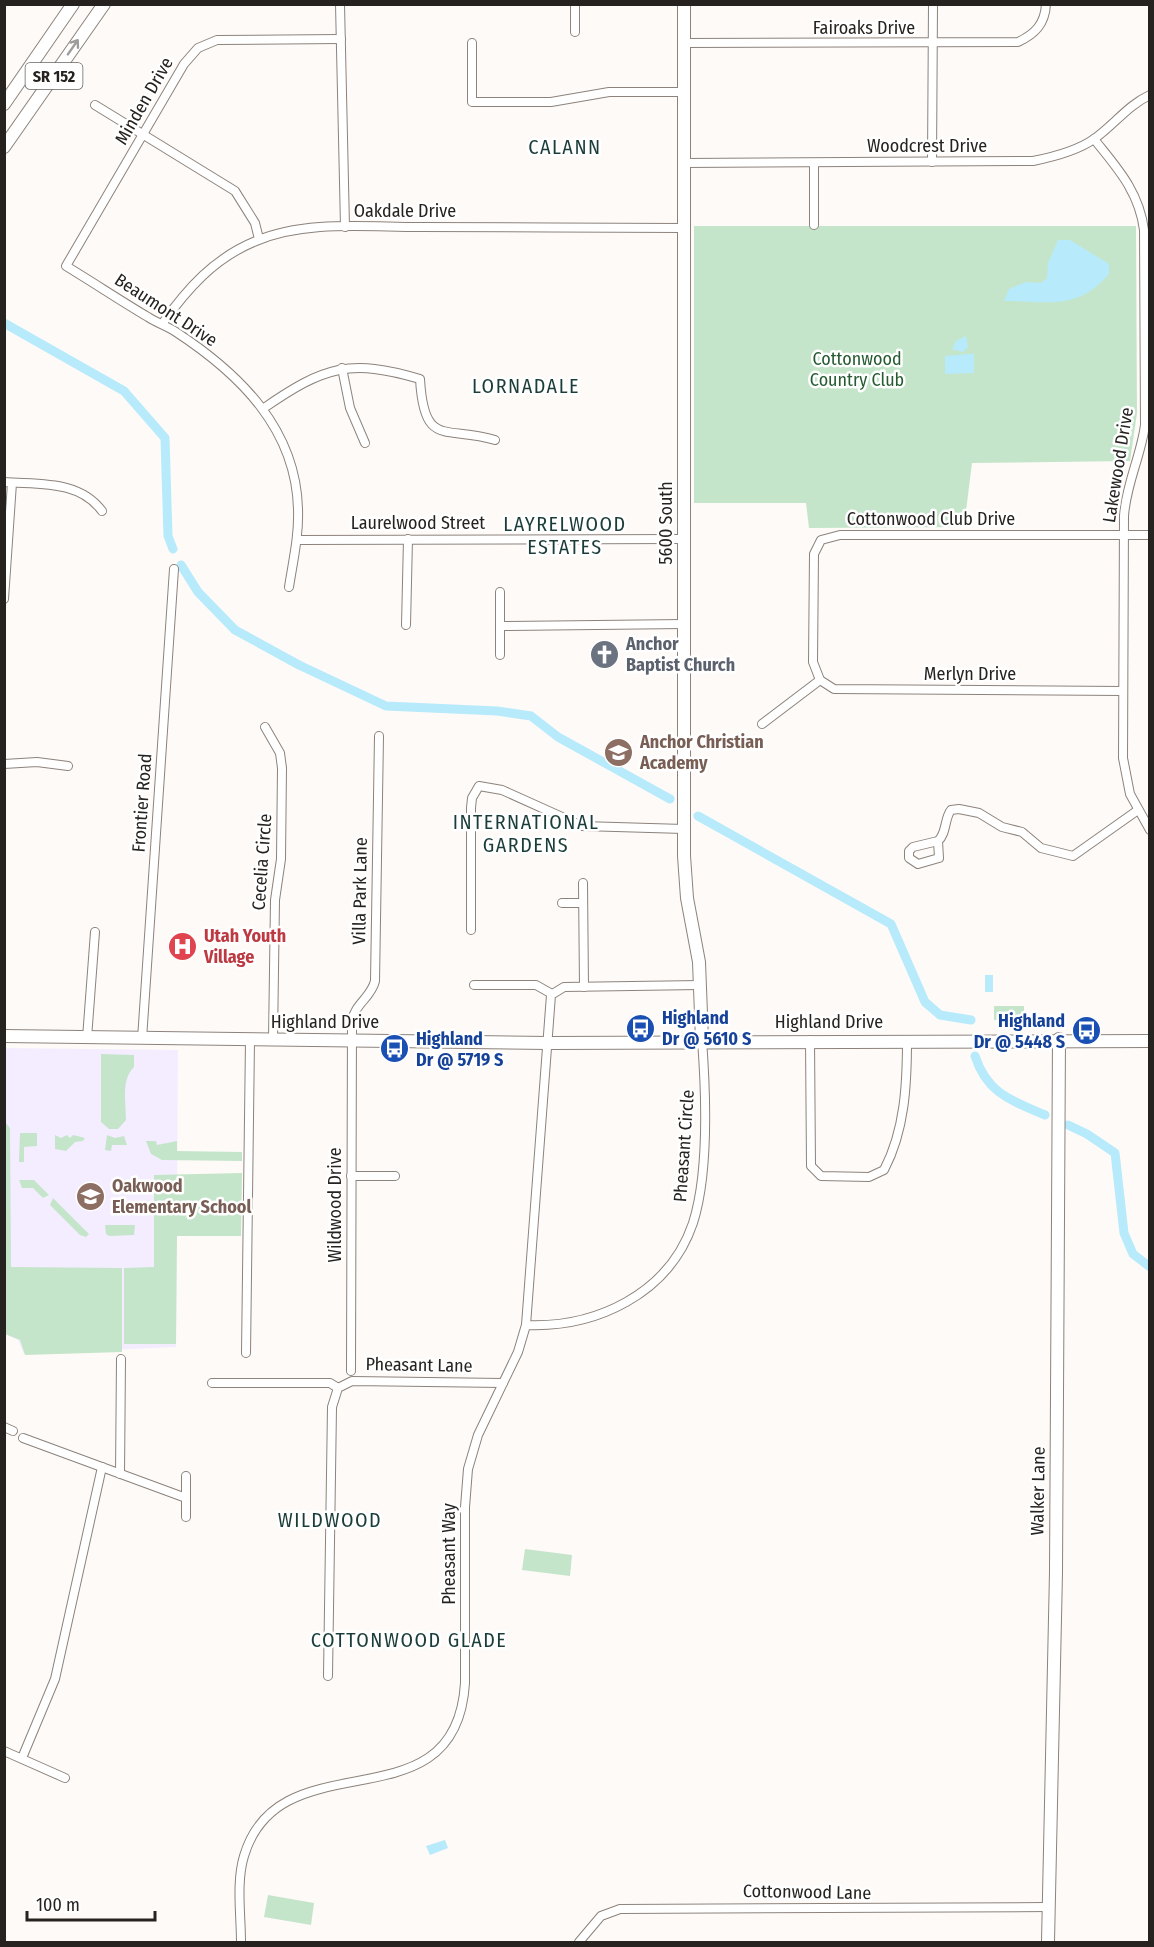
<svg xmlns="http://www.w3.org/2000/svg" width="1154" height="1947" font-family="'Fira Sans Condensed',sans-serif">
	<rect width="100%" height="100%" fill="#fefaf7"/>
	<path fill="#f4edff" d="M4,1048L178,1050L176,1347L24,1354L18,1340L5,1334Z"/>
	<g fill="#c5e5ca">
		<path d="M694,226H1136L1137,413L1130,461L972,463L964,527L809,528L806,503H694Z"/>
		<rect x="994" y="1006" width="30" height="14"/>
		<path d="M101,1054L134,1055V1067C121,1080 126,1100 126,1120L118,1129H109L101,1122Z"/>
		<path d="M5,1122L10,1128L11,1267L122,1268V1352L25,1355L20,1340L5,1334Z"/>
		<path d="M20,1133H37V1146L24,1147V1162H19Z"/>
		<path d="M55,1135L61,1138L67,1135L70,1138L73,1135L85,1138L83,1141L75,1142L66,1151L55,1149Z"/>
		<path d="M107,1135L115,1138L124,1136L127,1145H112L111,1151L105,1150Z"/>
		<path d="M146,1141H156L157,1145L177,1141V1151L242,1152V1161L162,1160L151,1154Z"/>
		<path d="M242,1173L241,1236H177L176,1344H124V1268L154,1267V1175Z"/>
		<path d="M19,1180H34L49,1195L43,1198L33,1188H22Z"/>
		<path d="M53,1198L89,1234L86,1237L80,1235L50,1205Z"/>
		<path d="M105,1225H135L134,1235L109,1236L106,1234Z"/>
		<path d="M525,1549L572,1555L570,1576L522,1570Z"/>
		<path d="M268,1895L314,1903L311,1925L264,1917Z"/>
	</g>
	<g fill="#b7eafb">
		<path d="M1058,240H1070L1109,264V274C1077,311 1049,301 1004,301L1009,289L1026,282L1041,283L1047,278L1048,263Z"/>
		<path d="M966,336L968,347L963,352L952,349L956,341Z"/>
		<path d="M968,354H974V373L945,374V356Z"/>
		<rect x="985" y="975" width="8" height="17"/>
		<path d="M445,1840L448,1848L430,1855L426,1846Z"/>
	</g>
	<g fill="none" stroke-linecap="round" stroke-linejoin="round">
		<g stroke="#b7eafb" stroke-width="9">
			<path d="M4,323L124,391L165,438L168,536L173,549"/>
			<path d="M181,565L198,592L235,630L299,665L386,706L497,711L531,716L558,737L670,799"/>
			<path d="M698,816L891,924L925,1002L940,1015L971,1020"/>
			<path d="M975,1056C987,1093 1010,1100 1045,1115"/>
			<path d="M1068,1125L1087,1134L1115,1153L1124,1233L1133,1254L1150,1267"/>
		</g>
		<defs>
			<g id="street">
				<path d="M340,4L345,227"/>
				<path d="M575,32V4"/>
				<path d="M472,43V102H551L609,92H684"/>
				<path d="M684,43L1018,42C1035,34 1045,24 1046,4"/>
				<path d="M95,105L235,191L255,223L259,239"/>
				<path d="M1094,139C1117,168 1139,191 1144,230L1145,425C1141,456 1126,484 1124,516L1123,758L1130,794L1150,830"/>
				<path d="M932,162L933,4"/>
				<path d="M684,163L1033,161C1053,157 1077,151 1094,139C1114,125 1128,105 1150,95"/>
				<path d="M814,225V164"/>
				<path d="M162,324C187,289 214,258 256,241C305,220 367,227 419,227C507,227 596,228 684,228"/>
				<path d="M342,368L350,408L365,443"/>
				<path d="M264,408C323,367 350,358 420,379C424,449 446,425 495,440"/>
				<path d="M4,482C40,485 79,480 102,511"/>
				<path d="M297,540L684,539"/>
				<path d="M289,587C293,561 299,536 298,509C296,429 240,374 176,332C167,326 157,323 148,317C121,301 94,283 66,266L184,64L198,48L217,40L341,39"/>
				<path d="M500,592V655"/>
				<path d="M4,599L12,483"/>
				<path d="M406,625L408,539"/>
				<path d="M500,626L684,624"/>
				<path d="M1123,691L834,689L820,680L813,662L814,554L821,540L840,535H1150"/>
				<path d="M762,724L820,680"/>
				<path d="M265,727L280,753L282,768L281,859L275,900L273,1040"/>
				<path d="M4,764L37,762L68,766"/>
				<path d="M938,841L913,847L909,851V858L918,864L939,858L938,841C947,833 944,819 951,810L959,809L979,813L1002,827L1022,832L1041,848L1073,856L1138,810"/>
				<path d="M583,883L584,987"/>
				<path d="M562,903H583"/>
				<path d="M471,930V808L472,798L479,786L502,790L582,826L684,829"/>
				<path d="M474,985H536L552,994"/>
				<path d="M87,1038L95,932"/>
				<path d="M142,1039L174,569"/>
				<path d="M810,1040L811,1166L821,1176L869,1177L884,1170C905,1130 907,1084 907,1040"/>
				<path d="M351,1176H395"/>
				<path d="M526,1325C596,1328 669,1294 693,1223C709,1173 706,1093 702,1040"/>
				<path d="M246,1353L250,1040"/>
				<path d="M351,1371L352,1022C354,1004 371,998 375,981L379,736"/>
				<path d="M212,1383H330L338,1388"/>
				<path d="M4,1427L13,1431"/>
				<path d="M23,1438L186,1498"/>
				<path d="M120,1474L121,1359"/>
				<path d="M186,1517V1476"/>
				<path d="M328,1676L332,1407L338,1388L352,1381L503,1383"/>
				<path d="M4,1751L65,1778"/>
				<path d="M22,1758L55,1679L102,1467"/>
				<path d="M241,1942C241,1915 236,1882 244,1856C280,1735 456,1831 465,1683V1507L468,1469L478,1435L518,1352L526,1325L551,995L564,987L700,985"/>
				<path d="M579,1942L601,1916L620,1909L1048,1907"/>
			</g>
			<g id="secondary">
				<path d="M684,4V856L687,898L699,962L702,1040"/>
				<path d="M4,1036L548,1043L1150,1041"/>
				<path d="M1048,1942L1056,1572L1059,1039"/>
			</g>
			<g id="primary">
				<path d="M4,104L73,4"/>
				<path d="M4,147L104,4"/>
			</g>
		</defs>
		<use href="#street" stroke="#8c837c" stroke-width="10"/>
		<use href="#secondary" stroke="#8c837c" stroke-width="14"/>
		<use href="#primary" stroke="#8c837c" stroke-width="14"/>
		<use href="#street" stroke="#fff" stroke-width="8"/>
		<use href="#secondary" stroke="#fff" stroke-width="12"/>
		<use href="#primary" stroke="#fff" stroke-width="12"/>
	</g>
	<defs><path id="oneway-shaft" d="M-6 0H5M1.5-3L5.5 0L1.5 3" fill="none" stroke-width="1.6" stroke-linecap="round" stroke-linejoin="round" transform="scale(1.5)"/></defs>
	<use stroke="#9d9c9a" href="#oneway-shaft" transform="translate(73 47) rotate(-55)"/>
	<defs>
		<symbol id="church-disc" viewBox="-11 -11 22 22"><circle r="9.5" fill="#6b7280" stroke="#fff"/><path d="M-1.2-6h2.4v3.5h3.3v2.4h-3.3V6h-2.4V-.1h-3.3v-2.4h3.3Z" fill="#fff"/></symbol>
		<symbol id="school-disc" viewBox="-11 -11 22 22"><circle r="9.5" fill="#8d6e63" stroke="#fff"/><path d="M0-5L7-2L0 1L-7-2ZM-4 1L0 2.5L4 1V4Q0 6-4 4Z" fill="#fff"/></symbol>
		<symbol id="hospital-disc" viewBox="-11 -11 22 22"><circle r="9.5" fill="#e0444e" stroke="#fff"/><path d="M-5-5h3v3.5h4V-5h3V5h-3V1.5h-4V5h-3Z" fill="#fff"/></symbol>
		<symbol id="bus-disc" viewBox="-11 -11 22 22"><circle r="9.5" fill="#1a4fb4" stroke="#fff"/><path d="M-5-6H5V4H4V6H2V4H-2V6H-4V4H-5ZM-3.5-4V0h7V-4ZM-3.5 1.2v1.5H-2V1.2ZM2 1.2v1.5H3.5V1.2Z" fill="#fff"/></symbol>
	</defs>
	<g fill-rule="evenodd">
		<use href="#church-disc" x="588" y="638" width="33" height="33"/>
		<use href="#school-disc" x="602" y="736" width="33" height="33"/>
		<use href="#hospital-disc" x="166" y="930" width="33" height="33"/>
		<use href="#bus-disc" x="624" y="1012" width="33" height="33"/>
		<use href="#bus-disc" x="1070" y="1014" width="33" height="33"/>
		<use href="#bus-disc" x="378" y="1032" width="33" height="33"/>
		<use href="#school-disc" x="74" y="1180" width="33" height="33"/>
	</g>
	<g text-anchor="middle" stroke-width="5" stroke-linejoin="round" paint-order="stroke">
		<rect fill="#fff" stroke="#676462" stroke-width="1.5" x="25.5" y="63" width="57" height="26" rx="4.5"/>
		<g font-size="16" font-weight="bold" fill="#26221f">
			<text x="54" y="82">SR 152</text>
		</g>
		<g font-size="18" fill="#26221f" stroke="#fff">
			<text x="864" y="34">Fairoaks Drive</text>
			<text transform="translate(144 101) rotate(-60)" y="6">Minden Drive</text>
			<text x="927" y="152">Woodcrest Drive</text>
			<text x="405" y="217">Oakdale Drive</text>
			<text transform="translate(166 310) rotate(33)" y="6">Beaumont Drive</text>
			<text transform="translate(1118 465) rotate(-81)" y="6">Lakewood Drive</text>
			<text x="931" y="525">Cottonwood Club Drive</text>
			<text x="418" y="529">Laurelwood Street</text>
			<text transform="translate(666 523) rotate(-90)" y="6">5600 South</text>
			<text x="970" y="680">Merlyn Drive</text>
			<text transform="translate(142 803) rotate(-86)" y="6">Frontier Road</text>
			<text transform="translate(262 862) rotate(-86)" y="6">Cecelia Circle</text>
			<text transform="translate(360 891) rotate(-89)" y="6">Villa Park Lane</text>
			<text x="325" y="1028">Highland Drive</text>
			<text x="829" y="1028">Highland Drive</text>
			<text transform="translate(684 1146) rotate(-86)" y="6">Pheasant Circle</text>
			<text transform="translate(335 1205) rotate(-90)" y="6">Wildwood Drive</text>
			<text transform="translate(419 1365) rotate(1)" y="6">Pheasant Lane</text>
			<text transform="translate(1038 1491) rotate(-89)" y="6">Walker Lane</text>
			<text transform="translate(449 1554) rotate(-90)" y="6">Pheasant Way</text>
			<text transform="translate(807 1892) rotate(1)" y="6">Cottonwood Lane</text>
		</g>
		<g font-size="18" fill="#265b32" stroke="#fff">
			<text x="857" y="365">Cottonwood<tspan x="857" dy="21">Country Club</tspan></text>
		</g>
		<g font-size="18" font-weight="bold" fill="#5b616d" stroke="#fff" text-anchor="start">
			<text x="626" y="650">Anchor<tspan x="626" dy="21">Baptist Church</tspan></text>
		</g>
		<g font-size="18" font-weight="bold" fill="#785e54" stroke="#fff" text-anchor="start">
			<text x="640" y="748">Anchor Christian<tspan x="640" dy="21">Academy</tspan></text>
			<text x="112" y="1192">Oakwood<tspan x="112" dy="21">Elementary School</tspan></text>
		</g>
		<g font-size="18" font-weight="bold" fill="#be3a42" stroke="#fff" text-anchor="start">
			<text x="204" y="942">Utah Youth<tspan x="204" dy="21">Village</tspan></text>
		</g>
		<g font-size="18" font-weight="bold" fill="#164399" stroke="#fff" text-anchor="start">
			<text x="662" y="1024">Highland<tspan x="662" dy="21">Dr @ 5610 S</tspan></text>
			<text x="1065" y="1027" text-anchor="end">Highland<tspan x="1065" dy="21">Dr @ 5448 S</tspan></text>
			<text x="416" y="1045">Highland<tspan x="416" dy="21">Dr @ 5719 S</tspan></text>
		</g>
		<g font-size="20" letter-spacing="1.5" fill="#1b3d3a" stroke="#fff">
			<text x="565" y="154">CALANN</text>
			<text x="526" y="393">LORNADALE</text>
			<text x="565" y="531">LAYRELWOOD<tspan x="565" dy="23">ESTATES</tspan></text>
			<text x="526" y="829">INTERNATIONAL<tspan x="526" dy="23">GARDENS</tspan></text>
			<text x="330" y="1527">WILDWOOD</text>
			<text x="409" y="1647">COTTONWOOD GLADE</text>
		</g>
	</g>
	<rect width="1154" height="1947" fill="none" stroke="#26221f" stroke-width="12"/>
	<path d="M27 1911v9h128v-9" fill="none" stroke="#26221f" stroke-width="3"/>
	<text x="36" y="1911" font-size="18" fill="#26221f" stroke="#ffffff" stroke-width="4.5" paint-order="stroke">100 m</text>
</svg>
